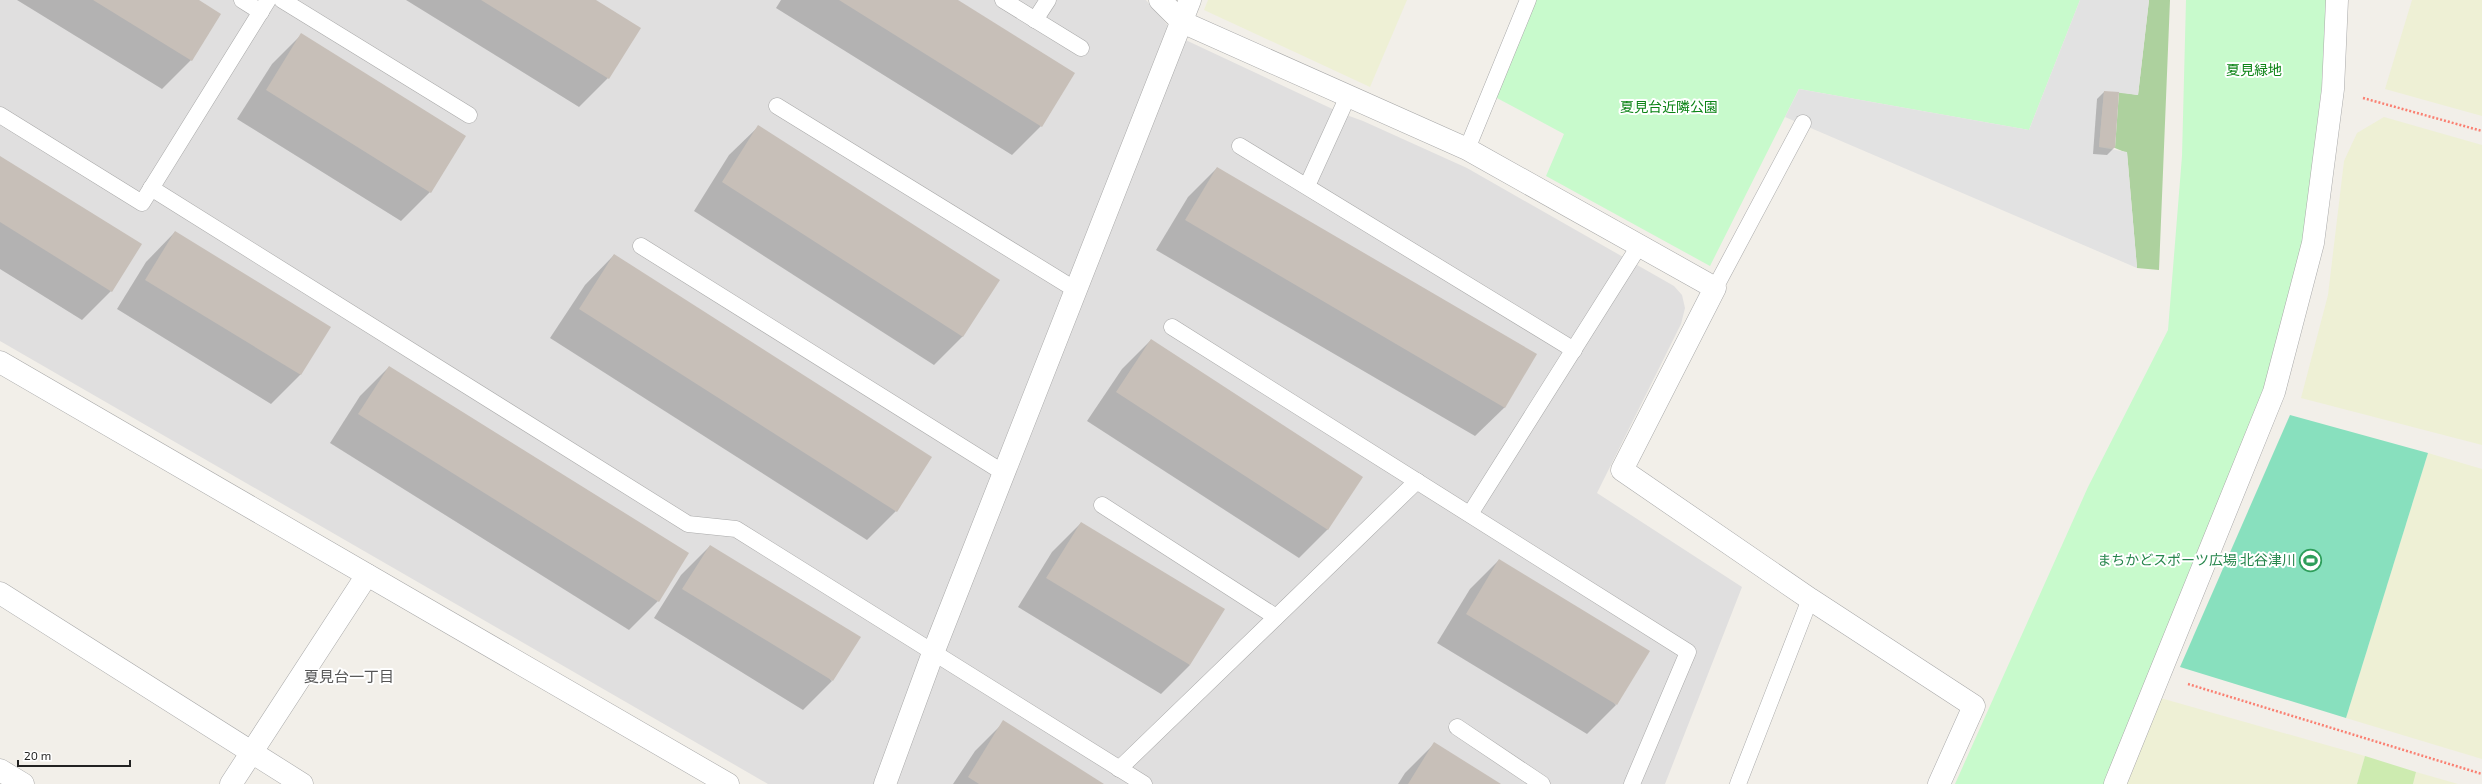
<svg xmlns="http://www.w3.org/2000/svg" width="2482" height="784" font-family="'Exo 2','Noto Sans JP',sans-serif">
	<rect width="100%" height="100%" fill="#f2efe9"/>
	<path fill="#e0dfdf" d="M0,0H1146L1177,36L1341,113L1363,121L1467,168L1674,286L1682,295L1685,308L1681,324L1597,493L1742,587L1665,784H768L0,341Z"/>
	<g fill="#eef0d5">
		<path d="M1208,0H1407L1370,87L1204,10Z"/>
		<path d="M2412,0H2482V116L2385,89Z"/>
		<path d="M2384,117L2482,145V445L2301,398L2328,295L2344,161L2357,133Z"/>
		<path d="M2428,453L2482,469V759L2346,718Z"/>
		<path d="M2157,697L2365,756L2357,784H2127Z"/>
		<path d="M2416,772L2458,784H2413Z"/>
	</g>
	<path fill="#cdebb0" d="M2365,756L2416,772L2413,784H2357Z"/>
	<path fill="#add19e" d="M2149,0H2170L2159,270L2137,268L2127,153L2115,148L2119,92L2138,95Z"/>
	<g fill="#c8facc">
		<path d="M1536,0H2080L2029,130L1799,89L1710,266L1546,176L1564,134L1495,97Z"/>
		<path d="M2186,0H2326L2322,84L2303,242L2266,386L2152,672L2104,784H1955L2088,487L2168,330L2182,156Z"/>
	</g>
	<path fill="#88e0be" d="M2290,415L2428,453L2346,718L2180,667Z"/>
	<path fill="#e2e2e2" d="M2080,0H2149L2138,95L2104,91L2099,147L2127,152L2137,268L1785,117L1799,89L2029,130Z"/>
	<g fill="#0003">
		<path d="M17,0H197L191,60L162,89Z"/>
		<path d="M406,0H594L608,78L579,107Z"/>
		<path d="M781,0H956L1041,126L1012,155L776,8Z"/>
		<path d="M301,35L430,192L401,221L237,119L272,64Z"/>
		<path d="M2104,92L2114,148L2107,155L2093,154L2097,99Z"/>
		<path d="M759,126L963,336L934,365L694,211L729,155Z"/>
		<path d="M0,158L111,291L82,320L0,269Z"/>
		<path d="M1217,168L1505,407L1475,436L1156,250L1188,197Z"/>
		<path d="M175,232L329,327L300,375L271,404L117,309L146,262Z"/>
		<path d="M614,255L896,511L867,540L550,338L585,285Z"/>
		<path d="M1151,340L1328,529L1299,558L1087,421L1122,369Z"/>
		<path d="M389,367L658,601L629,630L330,443L360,396Z"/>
		<path d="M1081,523L1190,665L1161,694L1018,607L1052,552Z"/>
		<path d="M710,546L832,681L803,710L654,618L681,575Z"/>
		<path d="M1499,560L1616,705L1587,734L1437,643L1470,589Z"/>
		<path d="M1004,722L1102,784H953L975,751Z"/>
		<path d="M1434,744L1499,784H1398L1405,773Z"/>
	</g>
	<g fill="#c7bfb8">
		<path d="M93,0H199L221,14L192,61Z"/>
		<path d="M481,0H596L641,28L609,79Z"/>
		<path d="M839,0H958L1075,73L1042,127Z"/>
		<path d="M301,33L466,136L431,193L266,90Z"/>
		<path d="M2104,91L2119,92L2115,148L2099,147Z"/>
		<path d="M758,125L1000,280L963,337L722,182Z"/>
		<path d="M0,156L142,244L112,292L0,222Z"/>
		<path d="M1217,167L1537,354L1505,408L1185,220Z"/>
		<path d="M175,231L331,327L301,375L145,280Z"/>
		<path d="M614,254L932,457L897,512L579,309Z"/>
		<path d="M1151,339L1363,477L1328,530L1116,392Z"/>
		<path d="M389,366L689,553L659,602L358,414Z"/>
		<path d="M1081,522L1225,609L1190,665L1046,578Z"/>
		<path d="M710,545L861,637L833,681L682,589Z"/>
		<path d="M1499,559L1650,651L1617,705L1466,614Z"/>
		<path d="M1003,720L1104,784H979L968,777Z"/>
		<path d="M1434,742L1501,784H1408Z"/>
	</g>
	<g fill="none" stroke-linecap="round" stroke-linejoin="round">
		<defs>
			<g id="lane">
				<path d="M242,0L261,12"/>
				<path d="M282,0L469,115"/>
				<path d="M1003,0L1081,48"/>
				<path d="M1035,20L1048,0"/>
				<path d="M777,106L1076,290"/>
				<path d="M0,115L142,203L268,0"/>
				<path d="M1240,146L1574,350"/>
				<path d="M1467,149L1528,0"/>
				<path d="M1307,186L1348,96"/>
				<path d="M151,188L688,524L736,529L1144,784"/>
				<path d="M641,246L1004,473"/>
				<path d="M1715,288L1803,123"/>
				<path d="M1172,327L1688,652L1632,784"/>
				<path d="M1102,505L1276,617"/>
				<path d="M1470,514L1639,246"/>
				<path d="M1457,727L1542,784"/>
				<path d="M1119,769L1417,481"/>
				<path d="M1738,784L1810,599"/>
			</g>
			<g id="street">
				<path d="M1160,0L1182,22L1467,149L1715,288L1622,470L1810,599L1974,706L1939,784"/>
				<path d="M0,362L728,784"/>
				<path d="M0,593L302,784"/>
				<path d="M0,770L23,784"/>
				<path d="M231,784L367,575"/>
				<path d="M885,784L933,653L1190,0"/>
				<path d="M2115,784L2274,392L2313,243L2333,89L2337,0"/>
			</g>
		</defs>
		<use href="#lane" stroke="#a9a9a9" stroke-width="17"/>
		<use href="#street" stroke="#a9a9a9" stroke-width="23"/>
		<g stroke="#fa8072" stroke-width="2.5" stroke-dasharray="2 2" stroke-linecap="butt">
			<path d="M2363,98L2482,131"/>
			<path d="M2188,684L2482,774"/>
		</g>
		<use href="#lane" stroke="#fff" stroke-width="16"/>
		<use href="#street" stroke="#fff" stroke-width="22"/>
	</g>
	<defs>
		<symbol id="stadium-ring" viewBox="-11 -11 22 22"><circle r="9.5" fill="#fff" stroke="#2e9e5b" stroke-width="1.5"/><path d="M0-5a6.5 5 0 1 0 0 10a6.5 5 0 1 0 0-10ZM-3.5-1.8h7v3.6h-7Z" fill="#2e9e5b"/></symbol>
	</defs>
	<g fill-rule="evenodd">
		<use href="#stadium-ring" x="2298" y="548" width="25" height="25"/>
	</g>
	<g text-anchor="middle" stroke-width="4" stroke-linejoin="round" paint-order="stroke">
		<g font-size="14" fill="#0c8416" stroke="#fff">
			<text x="2254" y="75">夏見緑地</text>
			<text x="1669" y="112">夏見台近隣公園</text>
		</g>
		<g font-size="14" fill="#27864d" stroke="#fff" text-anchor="end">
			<text x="2296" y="565">まちかどスポーツ広場 北谷津川</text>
		</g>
		<g font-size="15" fill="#555" stroke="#fff">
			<text x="349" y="682">夏見台一丁目</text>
		</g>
	</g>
	<path d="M18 760v6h112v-6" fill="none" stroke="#222222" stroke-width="2"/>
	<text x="24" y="760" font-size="12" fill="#222222" stroke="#ffffff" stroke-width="3" paint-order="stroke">20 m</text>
</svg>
